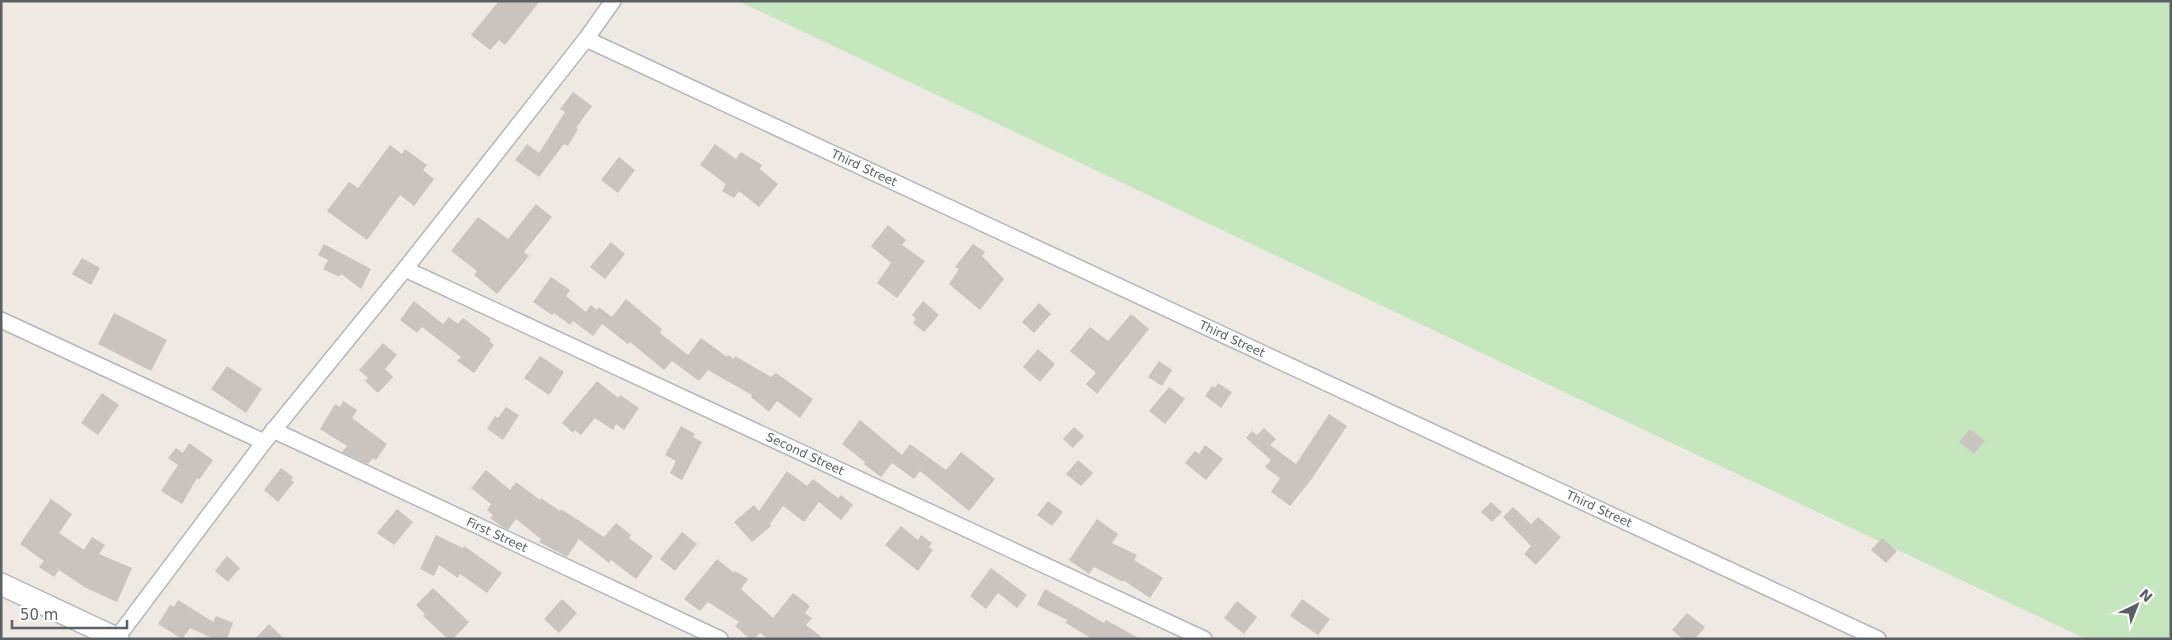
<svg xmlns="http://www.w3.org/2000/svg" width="2172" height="640" font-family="'DejaVu Sans',sans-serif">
	<rect width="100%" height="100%" fill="#eee9e2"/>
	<path fill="#c4e7bd" d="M738,1H2171V639H2086Z"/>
	<g fill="#c9c4bf">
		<path d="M499,1H540L505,45L499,40L490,50L471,35Z"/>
		<path d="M573,92L592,106L576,128L578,129L568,146L564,144L539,177L515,160L527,144L539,153L565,112L560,109Z"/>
		<path d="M715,144L736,159L741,152L762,165L760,169L778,184L759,207L739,191L734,198L722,191L726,184L700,165Z"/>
		<path d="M390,145L402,154L405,149L427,165L423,170L434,179L414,206L400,195L367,240L327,211L349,182L358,188Z"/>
		<path d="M619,157L635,170L618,193L601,180Z"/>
		<path d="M536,204L552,217L524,252L529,256L497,294L474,275L477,271L451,251L478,217L508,239Z"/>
		<path d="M888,225L906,240L902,245L925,261L897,298L877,283L891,263L871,246Z"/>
		<path d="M611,242L625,254L605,279L590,267Z"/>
		<path d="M324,244L371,269L361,289L341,274L339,277L323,269L328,260L318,255Z"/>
		<path d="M973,244L985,252L982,256L1004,279L980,310L949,284L959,269L955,267Z"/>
		<path d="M82,258L100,268L91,285L72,274Z"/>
		<path d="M551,277L570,290L566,296L586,312L591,305L597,310L599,307L612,317L626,299L662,329L660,333L688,355L701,338L727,357L728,355L734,359L735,356L771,377L776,373L813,399L800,418L777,401L769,412L751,397L752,395L708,370L699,381L672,361L664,370L630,342L628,344L602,324L593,336L573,321L570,325L554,313L552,315L533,302Z"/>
		<path d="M414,301L443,324L449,317L458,324L463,318L491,339L489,341L494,345L474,373L457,361L461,357L422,327L417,333L400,320Z"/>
		<path d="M923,301L939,315L924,332L913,323L916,319L912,315Z"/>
		<path d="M1039,303L1051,314L1034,333L1022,322Z"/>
		<path d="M114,313L167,340L151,371L98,344Z"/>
		<path d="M1131,314L1149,329L1097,394L1086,384L1096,373L1070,351L1090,327L1108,341Z"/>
		<path d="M383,343L397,355L385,369L393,377L378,393L365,381L368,378L359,370Z"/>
		<path d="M1038,349L1055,364L1040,382L1023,367Z"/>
		<path d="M540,356L564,372L549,395L524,378Z"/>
		<path d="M1159,361L1172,370L1162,386L1148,377Z"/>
		<path d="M227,366L262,389L246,413L211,389Z"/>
		<path d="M597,381L618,398L620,395L639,408L624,430L616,424L613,430L595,418L581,435L575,430L573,433L562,423Z"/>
		<path d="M1218,383L1232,392L1221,408L1205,396L1212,386L1215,388Z"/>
		<path d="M1169,387L1185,399L1165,424L1149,411Z"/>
		<path d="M102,393L119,405L98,435L81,423Z"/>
		<path d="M343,401L357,410L352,418L387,444L376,460L373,458L368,464L342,452L347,446L320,429L335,404L340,407Z"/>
		<path d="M506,407L519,415L503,440L487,429L495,416L498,418Z"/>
		<path d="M1329,414L1347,426L1311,480L1290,506L1271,492L1280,478L1265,467L1271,460L1246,438L1252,431L1257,435L1264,428L1276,439L1270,445L1296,464Z"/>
		<path d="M860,420L902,455L910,444L946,470L961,452L995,479L969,511L920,471L914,479L892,463L881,477L864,464L865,462L842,444Z"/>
		<path d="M681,426L695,434L693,437L702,442L682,480L670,473L676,461L665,455Z"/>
		<path d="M1074,427L1084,436L1073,448L1063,439Z"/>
		<path d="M1970,429L1985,441L1974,454L1959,442Z"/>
		<path d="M189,443L213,460L199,480L197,478L182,504L161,491L178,465L168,458L176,448L183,453Z"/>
		<path d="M1205,445L1223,459L1206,480L1185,463L1195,451L1199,454Z"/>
		<path d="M1078,460L1093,473L1081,486L1066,474Z"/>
		<path d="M281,468L293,477L291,480L294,482L278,502L264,490Z"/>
		<path d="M486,470L510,490L516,482L540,500L541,498L560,511L561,509L604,537L616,523L631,535L629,538L653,556L636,579L611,560L609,563L579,539L567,557L539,542L541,539L516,519L508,530L501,526L490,518L493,515L487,510L491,504L471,488Z"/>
		<path d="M787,471L807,486L813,479L838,498L841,495L853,505L841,520L819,502L804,522L783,506L770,524L771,526L752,542L734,522L754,505L759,511Z"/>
		<path d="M51,499L72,514L59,533L84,550L92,537L105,545L99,554L132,568L117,602L86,588L59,570L54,577L39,567L44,561L20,544Z"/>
		<path d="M1048,501L1063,512L1052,526L1037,515Z"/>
		<path d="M1491,502L1502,512L1492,522L1481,512Z"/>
		<path d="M1513,507L1531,524L1538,517L1561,537L1536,565L1524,554L1531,546L1503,517Z"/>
		<path d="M397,509L413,522L394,545L377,533Z"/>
		<path d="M1097,519L1118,534L1112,543L1137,555L1134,560L1163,578L1150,598L1123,580V582L1094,567L1089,574L1069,560Z"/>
		<path d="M901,526L918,540L921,535L932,543L929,547L933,550L918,571L885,545Z"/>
		<path d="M682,532L697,544L675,571L660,559Z"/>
		<path d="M436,535L463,548L464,546L502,573L487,593L460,574L458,578L439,565L434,576L420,569Z"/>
		<path d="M1882,538L1897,551L1886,563L1871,550Z"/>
		<path d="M227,556L240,568L228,582L215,571Z"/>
		<path d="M717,559L734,573L735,571L748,579L741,589L773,618L793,593L810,606L805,613L812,618L806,625L824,639H768L760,633L754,639H750L735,626L739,622L708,602L700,611L684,599Z"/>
		<path d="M991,568L1027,595L1017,608L998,593L986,609L970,596Z"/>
		<path d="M433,588L469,622L453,639H448L423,616L425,614L416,605Z"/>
		<path d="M1045,589L1104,623L1106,620L1140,639H1092L1066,623L1067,620L1037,605Z"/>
		<path d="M562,599L577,613L559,633L544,619Z"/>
		<path d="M1302,599L1330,619L1318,635L1290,616Z"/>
		<path d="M178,600L213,622L216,616L233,623L227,639H214L190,628L182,639L158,624L170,605L174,607Z"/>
		<path d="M1237,601L1257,617L1244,634L1224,618Z"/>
		<path d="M1687,613L1705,627L1695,639H1683L1672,630Z"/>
		<path d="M269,624L284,639H255Z"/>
	</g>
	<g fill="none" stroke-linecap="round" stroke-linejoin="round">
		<defs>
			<g id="street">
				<path d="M586,39L1878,639"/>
				<path d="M405,269L1204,639"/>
				<path d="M1,320L264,442"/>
				<path d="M273,430L720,639"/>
				<path d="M116,639L264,442L405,269L586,39L613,1"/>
			</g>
			<path id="secondary" d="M1,584L118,639"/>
		</defs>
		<use href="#street" stroke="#b3b7ba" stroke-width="18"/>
		<use href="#secondary" stroke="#b1b7bb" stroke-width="24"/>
		<use href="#street" stroke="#fff" stroke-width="15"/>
		<use href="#secondary" stroke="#fff" stroke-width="21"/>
	</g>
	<g text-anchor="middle" stroke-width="4.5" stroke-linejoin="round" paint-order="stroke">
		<g font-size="12" fill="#5a6064" stroke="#fff">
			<text transform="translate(864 168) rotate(25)" y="4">Third Street</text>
			<text transform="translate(1232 339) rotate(25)" y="4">Third Street</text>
			<text transform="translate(805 454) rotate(25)" y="4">Second Street</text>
			<text transform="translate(1599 509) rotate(25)" y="4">Third Street</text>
			<text transform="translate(497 535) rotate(25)" y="4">First Street</text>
		</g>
	</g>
	<rect width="2172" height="640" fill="none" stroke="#5a6064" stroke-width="5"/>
	<g transform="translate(2137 605) rotate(43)" stroke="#ffffff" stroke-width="4" paint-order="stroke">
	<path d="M0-4L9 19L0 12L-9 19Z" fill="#5a6064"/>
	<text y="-8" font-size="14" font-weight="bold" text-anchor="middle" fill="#5a6064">N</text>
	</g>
	<path d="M12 620v8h115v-8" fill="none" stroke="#5a6064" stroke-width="2.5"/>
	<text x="20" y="620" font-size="15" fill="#5a6064" stroke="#ffffff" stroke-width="4" paint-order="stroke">50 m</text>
</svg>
